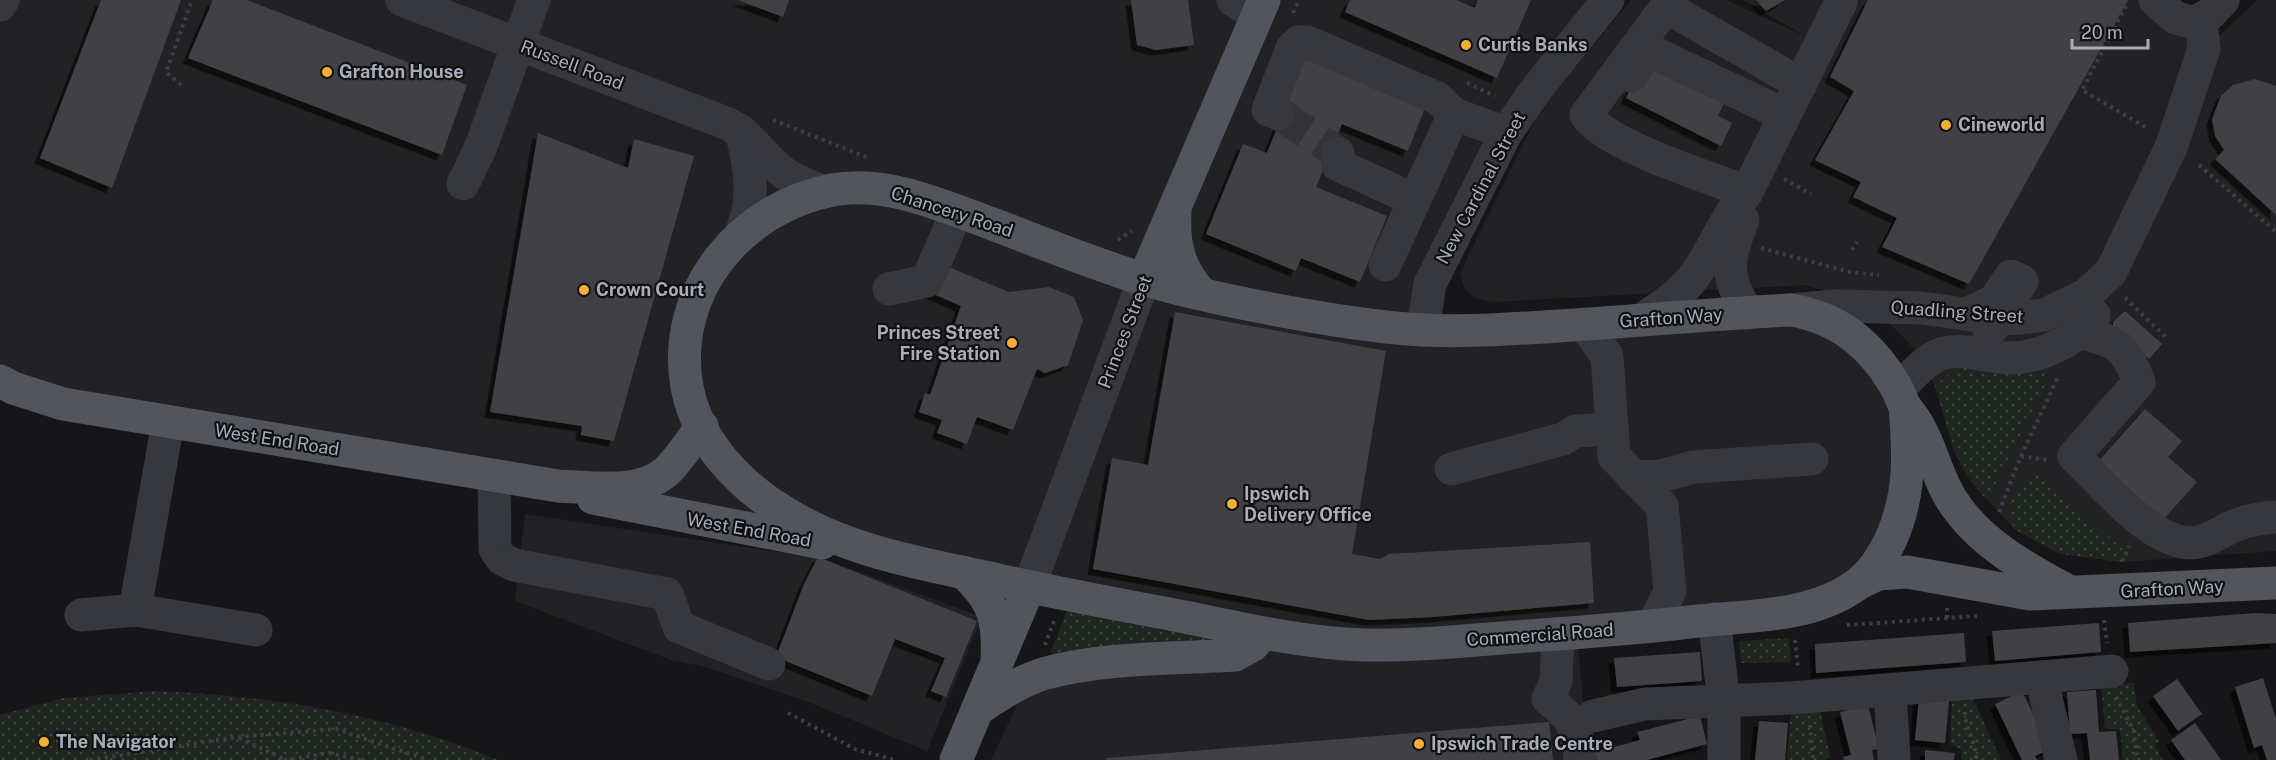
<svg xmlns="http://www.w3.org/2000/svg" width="2276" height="760" font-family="'Public Sans',sans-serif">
	<defs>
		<pattern id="green-dots" width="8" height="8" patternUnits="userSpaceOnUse" patternTransform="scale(1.5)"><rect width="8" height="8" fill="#1e261f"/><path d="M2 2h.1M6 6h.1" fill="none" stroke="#3c433d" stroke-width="1.8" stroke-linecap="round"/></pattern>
		<filter id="shadow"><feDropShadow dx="-5.5" dy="5.5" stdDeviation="0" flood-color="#0009"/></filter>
	</defs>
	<rect width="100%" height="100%" fill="#161618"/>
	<g fill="#222225">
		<path d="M0,0H1608L1535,91L1423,330L1748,313L1861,342L1910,459L1859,583L1577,632L1588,760H991L1029,680L1263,633L0,381Z"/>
		<path d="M1631,0H1726L1807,37L1743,0H1842L1833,50L1860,0H2141L2195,46L2215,40L2257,0H2276V551L2123,562L2060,554L2014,529L1968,478L1954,452L1935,386L1916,351L1884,317L1845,298L1806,285L1494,302L1475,298L1464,288L1460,273L1540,110Z"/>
		<path d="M525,514L824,559L982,617L927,751L811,703L703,666L671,660L515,601Z"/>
	</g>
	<g fill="url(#green-dots)">
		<path d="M2049,361L2047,382L1987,501C1955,462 1949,433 1935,386L1959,365Z"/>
		<path d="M2036,472L2118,545L2131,549L2123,562L2060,554L2014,529C2005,501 2012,489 2036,472Z"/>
		<path d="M1068,608L1222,640L1056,661L1051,652Z"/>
		<path d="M1789,638L1791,662L1741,663L1739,641Z"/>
		<path d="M2134,683L2137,706L2159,741L2155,746L2163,760H2123L2120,730L2105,728L2101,684Z"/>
		<path d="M156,691C275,696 387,714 498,760H0V715L63,698Z"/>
		<path d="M1971,694L2001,760H1961V749L1950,745L1952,696Z"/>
		<path d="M1820,710L1830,757L1824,760H1787L1791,711Z"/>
	</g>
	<g fill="#404145" filter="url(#shadow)">
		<path d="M101,0H181L112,188L40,158Z"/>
		<path d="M213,0H247L467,85L442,155L188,58Z"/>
		<path d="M738,0H789L783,17Z"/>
		<path d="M1131,0H1188L1194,45L1156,50L1137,45Z"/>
		<path d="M1350,0H1456L1475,8L1478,0H1531L1497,78L1345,12Z"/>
		<path d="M1756,0H1785L1766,11Z"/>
		<path d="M1868,0H2128L1969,284L1882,247L1897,218L1853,197L1861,182L1815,160L1854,91L1830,77Z"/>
		<path d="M1297,53L1426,105L1408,151L1342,124L1316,187L1387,216L1360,282L1301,258L1296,271L1206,234L1243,144L1267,153L1288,101Z"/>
		<path d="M1647,57L1727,97L1718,116L1732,123L1721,146L1626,98Z"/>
		<path d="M2255,79L2276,86V215L2215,159L2224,150L2215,136L2212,119L2221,96L2233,85Z"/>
		<path d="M538,133L628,168L634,139L694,156L614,441L581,435L582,426L490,412Z"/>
		<path d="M941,264L1009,292L1049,287L1074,297L1083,320L1068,365L1045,373L1037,369L1013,430L977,417L967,444L937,433L942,420L919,412L925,393L930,395L961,306L929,292Z"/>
		<path d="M2125,311L2162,344L2149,359L2113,326V322Z"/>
		<path d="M1175,312L1386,351L1352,554L1380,559L1389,554L1590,542L1594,603L1433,617L1369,620L1093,569L1112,458L1148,465Z"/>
		<path d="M2145,409L2182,441L2168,457L2197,482L2162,521L2097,463Z"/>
		<path d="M818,557L977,621L946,697L931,691L945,658L895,639L872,696L776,657L804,584Z"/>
		<path d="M2255,613L2276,614V643L2130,652L2128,623Z"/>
		<path d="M2099,623L2101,652L1995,661L1992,631Z"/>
		<path d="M1964,633L1966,662L1816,673L1815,644Z"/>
		<path d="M1700,652L1702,681L1617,687L1614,658Z"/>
		<path d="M2263,678L2276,719V760H2267L2262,745L2254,748L2235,687Z"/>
		<path d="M2177,679L2202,714L2178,731L2153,696Z"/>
		<path d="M2096,690L2099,732L2116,731L2119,760H2090L2087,733L2070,734L2067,692Z"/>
		<path d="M2022,691L2050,749L2035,756L2037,760H2022L1995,704Z"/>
		<path d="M1919,698L1949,701L1945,743L1915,740Z"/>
		<path d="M1868,705L1879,749L1872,750L1874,760H1844L1843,757L1851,755L1840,712Z"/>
		<path d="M1700,716L1707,744L1647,760H1597L1595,752L1640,740L1637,732Z"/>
		<path d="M1759,721L1788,723L1785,760H1755Z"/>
		<path d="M1549,722L1553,760H1106V758Z"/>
		<path d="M2195,723L2207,740L2221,760H2185L2171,740Z"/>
		<path d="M1925,750L1955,753L1954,760H1925Z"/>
	</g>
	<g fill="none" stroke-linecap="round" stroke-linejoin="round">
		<path stroke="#333438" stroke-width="33" stroke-dasharray="33 16" stroke-linecap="butt" d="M1279,114L1338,153"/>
		<g stroke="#3d3f44" stroke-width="4" stroke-dasharray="3 4.5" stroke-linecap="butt">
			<path d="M2126,6L2082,90L2147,128"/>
			<path d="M1293,13L1299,0"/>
			<path d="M1467,83L1495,96"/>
			<path d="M181,85L166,72L192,0"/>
			<path d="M773,120L869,158"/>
			<path d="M2199,165L2276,232"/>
			<path d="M1784,179L1811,194"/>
			<path d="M1118,240L1132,231"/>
			<path d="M1761,248L1849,272L1879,275"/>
			<path d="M1852,250L1857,242"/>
			<path d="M2125,298L2168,339"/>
			<path d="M2021,456L2047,460"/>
			<path d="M1999,512L2021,456L2058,377"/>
			<path d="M2122,561L2129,546"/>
			<path d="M1947,618V608"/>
			<path d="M2104,620L2107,643"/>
			<path d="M1847,625L1977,616"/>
			<path d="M1795,640L1798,668"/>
			<path d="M1045,645L1054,621"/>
			<path d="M2116,697L2134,731L2137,760"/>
			<path d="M1965,712C1965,729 1977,743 1976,760"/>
			<path d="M788,713L855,749L895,760"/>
			<path d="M1810,725L1813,760"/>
			<path d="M239,738L284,759"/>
			<path d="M90,760L237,737L336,729L428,760"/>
			<path d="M284,760L329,753L362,760"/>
		</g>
		<g stroke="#37383d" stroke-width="33">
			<path d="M402,0L726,123C752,135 758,152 779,169C792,180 809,186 825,192"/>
			<path d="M1233,0L1257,16"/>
			<path d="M2155,0L2176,18L2194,23L2210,14L2223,0"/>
			<path d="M0,5L3,0"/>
			<path d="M1631,76L1648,50L1785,115"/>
			<path d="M1279,114L1268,110L1292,48L1299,42H1307L1437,98L1454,114"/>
			<path d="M741,131C750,167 756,198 741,233"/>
			<path d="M1338,153V165L1415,200"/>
			<path d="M463,184L480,149L534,0"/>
			<path d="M1747,192C1709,177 1607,146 1586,115L1666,7L1801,84"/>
			<path d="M1743,220C1727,259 1724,276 1748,313"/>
			<path d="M1385,265L1454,114L1506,133"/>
			<path d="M889,289L927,281L957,211"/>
			<path d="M1790,310L1836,306L1922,308L2000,319L2020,318L2044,315L2086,295L2111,272L2172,145L2204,49L2201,21"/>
			<path d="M1969,313L1994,301L2011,276L2022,281L2000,319L1989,331"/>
			<path d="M1641,320C1656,310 1673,300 1686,286C1711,259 1722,220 1747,192L1842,0"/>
			<path d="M1584,324L1607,356L1614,456L1662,506L1670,591L1653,626"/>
			<path d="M1423,330L1430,284L1506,133L1535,91L1608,0"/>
			<path d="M2080,333C2116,340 2126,347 2139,382L2074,456C2102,483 2157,551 2198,542C2211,540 2223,530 2236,525C2249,520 2262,518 2276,517"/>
			<path d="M1898,389C1912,377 1926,357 1945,353C1967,348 1989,358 2010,358C2040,358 2078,340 2094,315"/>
			<path d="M168,422L135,610L256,630"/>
			<path d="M1451,469L1563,439L1576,431L1612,429"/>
			<path d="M494,476L495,549L502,559L514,565L667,594L679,627L769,664"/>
			<path d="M1633,477L1661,476L1693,467L1812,459"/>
			<path d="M1029,587L1144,279"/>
			<path d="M81,615L135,610"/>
			<path d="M1714,619L1724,702V760"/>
			<path d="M1558,634L1556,681L1548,699C1574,719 1577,728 1580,760"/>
			<path d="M2041,677L2061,760"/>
			<path d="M1890,690L1894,760"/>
			<path d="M1593,716L1645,704L1792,698L2112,671"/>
		</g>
		<g stroke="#53555c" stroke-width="33">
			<path d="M1175,212C1173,244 1179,269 1201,293"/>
			<path d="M1144,279L1264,0"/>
			<path d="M0,381L13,388L63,404L558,486C592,487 639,496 667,471C680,458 691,441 702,426"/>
			<path d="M1905,406C1909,454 1911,494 1891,539C1883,556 1874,571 1859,583C1812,619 1746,615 1689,622C1631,629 1572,633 1514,637C1464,641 1414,646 1364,645C1306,643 1247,630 1190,618C1128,606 1065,595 1003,581C930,565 849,553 784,512C739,485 697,441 687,387C670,291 741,208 832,190C886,180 940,205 990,223C1040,242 1091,263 1143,279C1199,296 1258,307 1316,317C1351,323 1387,328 1423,330C1469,332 1514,329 1559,326C1636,321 1713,314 1790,310C1838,317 1872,345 1896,387C1900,394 1902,402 1906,408C1910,414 1916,420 1919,427C1934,453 1938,483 1958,509C1986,547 2028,569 2068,591"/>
			<path d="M593,498L822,543"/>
			<path d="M963,572C994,601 999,618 997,661"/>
			<path d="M1859,583L1878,574L1907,572L2030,594L2276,583"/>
			<path d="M978,709C998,696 1020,681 1043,674C1102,657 1173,659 1235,655L1253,645L1263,633"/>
			<path d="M956,760L1029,587"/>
		</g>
	</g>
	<g fill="#f2b134" stroke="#111113" stroke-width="2">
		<circle cx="1466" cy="45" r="6"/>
		<circle cx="327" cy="72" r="6"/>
		<circle cx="1946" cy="125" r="6"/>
		<circle cx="584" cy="290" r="6"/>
		<circle cx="1012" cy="343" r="6"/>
		<circle cx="1232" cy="504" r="6"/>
		<circle cx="44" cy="742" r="6"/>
		<circle cx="1419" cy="744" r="6"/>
	</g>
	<g text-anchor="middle" stroke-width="4.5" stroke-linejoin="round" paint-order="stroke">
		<g font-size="18" font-weight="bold" fill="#a8adb8" stroke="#111113" text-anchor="start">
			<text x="1478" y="51">Curtis Banks</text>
			<text x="339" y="78">Grafton House</text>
			<text x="1958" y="131">Cineworld</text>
			<text x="596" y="296">Crown Court</text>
			<text x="1000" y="339" text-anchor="end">Princes Street<tspan x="1000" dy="21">Fire Station</tspan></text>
			<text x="1244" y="500">Ipswich<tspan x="1244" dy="21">Delivery Office</tspan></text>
			<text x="56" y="748">The Navigator</text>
			<text x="1431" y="750">Ipswich Trade Centre</text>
		</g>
		<g font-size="18" fill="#a8adb8" stroke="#111113">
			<text transform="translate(572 65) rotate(21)" y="6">Russell Road</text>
			<text transform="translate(1481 188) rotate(-62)" y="6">New Cardinal Street</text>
			<text transform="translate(952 212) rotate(18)" y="6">Chancery Road</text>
			<text transform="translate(1957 312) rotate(4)" y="6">Quadling Street</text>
			<text transform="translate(1671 318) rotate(-4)" y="6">Grafton Way</text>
			<text transform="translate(1125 332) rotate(-69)" y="6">Princes Street</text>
			<text transform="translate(277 440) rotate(9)" y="6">West End Road</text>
			<text transform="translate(749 530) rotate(10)" y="6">West End Road</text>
			<text transform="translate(2172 589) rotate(-3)" y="6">Grafton Way</text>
			<text transform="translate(1540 635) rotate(-4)" y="6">Commercial Road</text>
		</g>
	</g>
	<path d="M2072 39v9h76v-9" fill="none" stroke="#a8adb8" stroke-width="3"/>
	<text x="2081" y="39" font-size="18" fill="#a8adb8" stroke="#111113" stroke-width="4.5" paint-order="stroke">20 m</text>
</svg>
